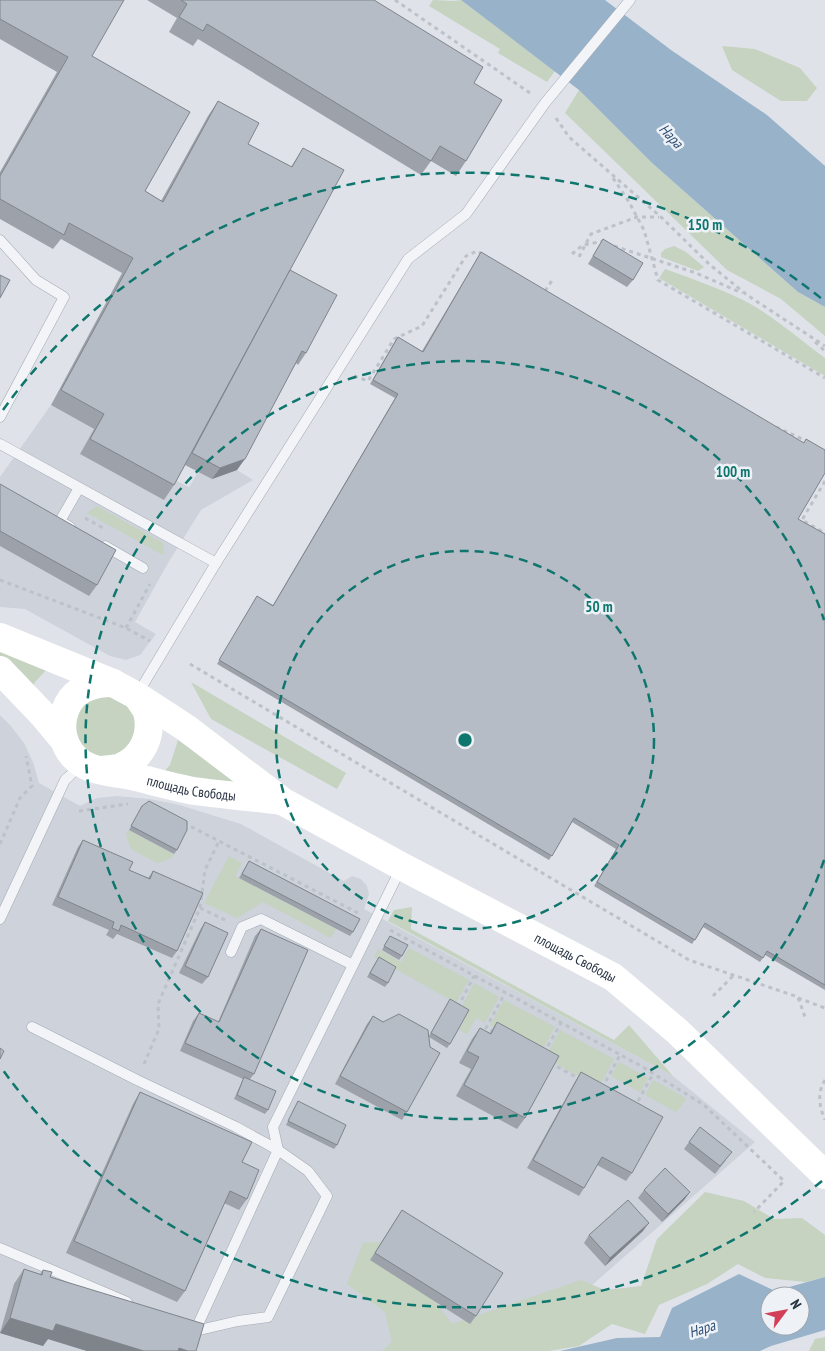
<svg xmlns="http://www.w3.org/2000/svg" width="825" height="1351" font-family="'PT Sans Narrow',sans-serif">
	<rect width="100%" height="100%" fill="#dfe3e9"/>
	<g fill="#cdd2db">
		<path d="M51,405L94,429L81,454L175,480L189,487L198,472L237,470L253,480L201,510L168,563L135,622L156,634L140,655L126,660L110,656L25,609L0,607V477Z"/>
		<path d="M0,715L10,725L24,743L33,762L39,783L80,806L97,798L117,796L149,799L176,804L241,824L344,881L352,876L361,879L367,886L369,894L364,909L673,1076L755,1142L583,1293L427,1351H0Z"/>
	</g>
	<g fill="#c5d3c0">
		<path d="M433,0L454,1L461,0L555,71L547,82L498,53L500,49L429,6Z"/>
		<path d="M722,46L755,49L800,68L817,88L807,101H781L732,70Z"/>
		<path d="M579,90L651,162L798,292L825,307V336L781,299L727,270L565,113Z"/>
		<path d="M674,246L686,252L704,267L698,271L661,257V253L665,249Z"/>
		<path d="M665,269C691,278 718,288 743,300C771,314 800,340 825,358V376L659,278Z"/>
		<path d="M97,506L163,543L164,549L163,555L87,513Z"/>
		<path d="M0,645L51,665L35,682L30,693L0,661Z"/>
		<path d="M191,682L346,773L337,789L211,719Z"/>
		<path d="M113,690L139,714L133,748L103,761L74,743C73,698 70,703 113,690Z"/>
		<path d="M178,740L250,788L162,774L170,765Z"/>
		<path d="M129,830L174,854L172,858L157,863L131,849L126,834Z"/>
		<path d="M229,856L242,863L235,876L336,929L331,938L263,902L237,918L204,903Z"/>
		<path d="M412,907L411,929L614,1040L629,1025L673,1076L388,921L394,910Z"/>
		<path d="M409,948L469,980L456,1003L374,957L378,949L401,962Z"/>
		<path d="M474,983L499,997L485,1023L476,1018L467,1034L459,1030L469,1010L462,1006Z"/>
		<path d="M504,1000L555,1027L541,1053L490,1025Z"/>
		<path d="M560,1030L614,1059L599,1087L545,1058Z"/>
		<path d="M619,1062L648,1078L640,1092L611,1076Z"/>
		<path d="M653,1080L686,1098L681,1107L676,1112L645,1095Z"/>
		<path d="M705,1192L744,1201L774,1219L802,1218L825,1235V1277L806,1282L765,1278L738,1264L707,1284L659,1305L645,1334L612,1324L579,1346L549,1351H382L392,1342L385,1312L347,1284L363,1243L395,1241L419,1280L452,1324L581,1280L605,1290L641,1286L657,1239Z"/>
		<path d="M825,1337V1351H809L815,1339Z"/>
	</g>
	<g fill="#98b2ca" fill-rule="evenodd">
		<path d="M461,0H605L671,50L767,115L825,166V307L798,292L651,162L579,90Z"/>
		<path d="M739,1274L775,1291L825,1277V1330L771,1346L760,1351H560L617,1338L660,1337L672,1308ZM770,1296H800V1326H770Z"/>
	</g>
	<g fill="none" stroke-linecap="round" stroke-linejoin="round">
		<defs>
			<g id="service">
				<path d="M0,240L36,280L64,297L0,417"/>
				<path d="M0,444L216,563"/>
				<path d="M70,527L60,521L79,488"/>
				<path d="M105,546L143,568"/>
				<path d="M137,695L216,563L408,259L466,214L545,103L630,0"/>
				<path d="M0,919L65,780L82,764"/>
				<path d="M231,952L242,927L261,919L353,965"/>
				<path d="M32,1027L137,1080L236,1127L278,1150L308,1171L327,1196L268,1317L238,1321L195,1331L189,1328"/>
				<path d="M0,1248L127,1302"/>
				<path d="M195,1331L278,1150L273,1127L401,868"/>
			</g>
		</defs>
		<use href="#service" stroke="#a4aab3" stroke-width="11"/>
		<g stroke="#bdc1c8" stroke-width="3" stroke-dasharray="4 4" stroke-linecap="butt">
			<path d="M395,0L530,93"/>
			<path d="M556,118L569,137L661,217L709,264L747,295L825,346"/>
			<path d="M613,178L629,202L644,230L658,280L825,378"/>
			<path d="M614,246L696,273L742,293"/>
			<path d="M572,254L583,245L604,241"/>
			<path d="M579,257L591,234L637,217H659"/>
			<path d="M545,291L553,279"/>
			<path d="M815,342L825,351"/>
			<path d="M354,376L368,381L394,339L422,326L466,256L477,251L482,254"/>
			<path d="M776,427L809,442"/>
			<path d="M825,481L802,520L825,533"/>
			<path d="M85,518L103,528"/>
			<path d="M0,580L126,628L150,641"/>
			<path d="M126,628L150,584"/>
			<path d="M190,664L689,960L798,997L805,1017"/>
			<path d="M79,811L128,804"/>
			<path d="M184,823L360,914"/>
			<path d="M0,844L20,798L32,786L26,756"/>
			<path d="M200,908L225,920"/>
			<path d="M390,930L641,1066L704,1105L784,1181L754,1212"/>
			<path d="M713,996L734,975"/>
			<path d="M798,998L825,1008"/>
			<path d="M458,1007L474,976"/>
			<path d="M494,1032L486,1028L505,993"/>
			<path d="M544,1053L561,1023"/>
			<path d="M550,1063L580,1079"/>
			<path d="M144,1064L159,1029L158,1004L200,908L205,870L219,841"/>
			<path d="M825,1080C817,1093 819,1106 825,1120"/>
			<path d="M602,1088L620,1055"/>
			<path d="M638,1101L653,1074"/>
		</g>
		<use href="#service" stroke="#f2f4f7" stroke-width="10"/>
		<g stroke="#fff" stroke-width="28">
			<path id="s1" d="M0,637L113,683L137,696L186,728L282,801L401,866L613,977L677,1031L825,1175"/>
			<path d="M0,670L43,715L63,739"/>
			<path id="s2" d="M113,683C95,683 77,687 68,704C57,725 62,751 83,764C96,772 116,773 131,776C152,781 173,787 194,791C223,795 252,797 281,801"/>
			<path d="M102,770C108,769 115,769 121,767C143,757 153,735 147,712C145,707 140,701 137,696"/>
		</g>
	</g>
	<g fill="#9da2aa">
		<path d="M0,0L92,56L145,191L161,201L208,116L218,101L248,144L291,167L303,148L290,270L306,353L298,365L296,363L237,470L212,479L185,465L174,485L164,500L80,454L94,429L51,405L122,273L61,239L53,249L0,219V172L57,72L0,39Z"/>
		<path d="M147,0H374L474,83L466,161L456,176L431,161L421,175L198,39L193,46L169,32L177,18Z"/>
		<path d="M603,239L633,280L627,287L588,264Z"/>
		<path d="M481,252L798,519L825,534V990L765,955L760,962L703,927L692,944L594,886L616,849L572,822L549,860L217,664L257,596L273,605L395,398L370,384L395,341L398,337L422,351Z"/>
		<path d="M0,484L97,585L89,596L0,546Z"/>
		<path d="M142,806L177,850L174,854L129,830Z"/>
		<path d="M83,840L129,870L148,878L153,871L177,951L172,958L117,934L113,939L106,935L109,930L52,905L78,847Z"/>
		<path d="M249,861L353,932L350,936L239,878Z"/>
		<path d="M205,922L208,977L202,984L179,973L200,930Z"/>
		<path d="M261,929L254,1074L250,1079L268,1110L265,1114L234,1099L243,1079L180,1051L193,1021L199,1013L218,1022L255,936Z"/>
		<path d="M390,936L402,956L399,960L382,950Z"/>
		<path d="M379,957L388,983L385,987L367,977Z"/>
		<path d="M450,999V1044L447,1048L429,1037L407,1112L402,1120L335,1084L367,1024L373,1016L383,1022L429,1036Z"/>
		<path d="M497,1022L525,1118L517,1129L456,1096L471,1069L459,1063L472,1039L480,1028L490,1033Z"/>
		<path d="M581,1072L632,1173L626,1181L597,1165L584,1188L579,1196L527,1168L576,1080Z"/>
		<path d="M140,1092L242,1162L247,1199L239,1210L224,1203L185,1291L177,1302L66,1253L133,1104Z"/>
		<path d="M298,1101L337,1145L334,1149L286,1125Z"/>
		<path d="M689,1142L726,1160L715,1174L684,1149Z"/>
		<path d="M644,1190L690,1192L684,1200L662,1222L638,1198Z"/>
		<path d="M402,1210L476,1316L470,1324L370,1260Z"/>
		<path d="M643,1231L605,1266L584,1243L589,1235Z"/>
		<path d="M24,1269L40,1274L43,1270L50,1277L196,1351H87L48,1339L43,1346L0,1333L14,1284Z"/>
	</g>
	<g fill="#7f848b">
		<path d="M245,459L237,470L212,479L220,468Z"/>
		<path d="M690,1192L684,1200L662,1222L668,1214Z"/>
		<path d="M649,1223L643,1231L605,1266L610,1258Z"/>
		<path d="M10,1318L56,1324L144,1351H87L48,1339L43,1346L0,1333Z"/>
		<path d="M179,1348L188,1351H177Z"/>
	</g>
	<g fill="#b6bcc6" stroke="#7f848b">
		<path d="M0,0H124L92,56L190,112L145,191L163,202L218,101L259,123L248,144L292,167L303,148L344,170L174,485L90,439L104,414L61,390L133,258L69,223L64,235L0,199V176L68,57L0,19Z"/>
		<path d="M181,0H374L483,67L474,83L502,100L466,161L440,146L431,161L207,24L203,31L179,17L187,4Z"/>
		<path d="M603,239L643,263L633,280L593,256Z"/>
		<path d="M481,252L804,443L806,439L825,450V473L798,519L825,534V985L767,951L763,958L705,923L695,940L597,882L619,845L574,818L552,856L219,660L257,596L273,606L398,394L373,380L398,337L423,352Z"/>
		<path d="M290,270L337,295L306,353L302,351L245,459L220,468L192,453Z"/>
		<path d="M0,275L10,280L0,298Z"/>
		<path d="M0,484L116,550L97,585L0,531Z"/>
		<path d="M149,801L187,821V830L177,850L131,826L142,806Z"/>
		<path d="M83,840L133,862L129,870L150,879L153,871L203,893L177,951L121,925L119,931L112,928L114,922L58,897Z"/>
		<path d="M249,861L360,919L353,932L242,874Z"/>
		<path d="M205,922L228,933L208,977L185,966Z"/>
		<path d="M261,929L308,950L254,1074L185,1043L199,1013L219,1022Z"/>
		<path d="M390,936L408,945L402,956L384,946Z"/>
		<path d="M379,957L396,967L388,983L370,973Z"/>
		<path d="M450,999L469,1010L450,1044L431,1033Z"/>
		<path d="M399,1014L428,1030L430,1047L440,1053L407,1112L340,1076L373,1016L383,1022Z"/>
		<path d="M497,1022L559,1056L525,1118L464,1085L479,1057L467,1051L480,1028L491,1034Z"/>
		<path d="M0,1048L4,1051L0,1059Z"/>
		<path d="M581,1072L663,1117L632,1173L602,1157L584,1188L533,1160Z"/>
		<path d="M244,1077L276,1091L268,1110L237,1095Z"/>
		<path d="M140,1092L252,1142L242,1162L259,1170L247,1199L230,1191L185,1291L74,1241Z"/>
		<path d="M298,1101L346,1125L337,1145L288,1121Z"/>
		<path d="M700,1127L732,1152L720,1166L689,1142Z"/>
		<path d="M665,1168L690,1192L668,1214L644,1190Z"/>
		<path d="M628,1200L649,1223L610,1258L589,1235Z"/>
		<path d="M402,1210L503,1273L476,1316L375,1253Z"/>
		<path d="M24,1269L42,1275L43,1270L52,1272L50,1277L204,1324L196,1351H188L179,1348L178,1351H144L56,1324L53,1331L10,1318Z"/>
	</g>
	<g fill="none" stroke="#0f766e" stroke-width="2.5" stroke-dasharray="9 6">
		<circle cx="465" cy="740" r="189"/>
		<path d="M824 860A379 379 0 1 1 824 620"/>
		<path d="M822 1181A568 568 0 0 1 3 1070M3 410A568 568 0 0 1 822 299"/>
	</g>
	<g text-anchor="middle" stroke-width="5" stroke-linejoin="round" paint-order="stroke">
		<g font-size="14" fill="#273141" stroke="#eef2f6">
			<text dy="5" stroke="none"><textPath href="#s2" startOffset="232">площадь Свободы</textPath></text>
			<text dy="5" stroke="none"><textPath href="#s1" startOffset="661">площадь Свободы</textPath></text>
		</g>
		<g font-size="15" font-style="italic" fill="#305076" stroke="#eef2f6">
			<text transform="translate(671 136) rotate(47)" y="5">Нара</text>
			<text transform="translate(702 1329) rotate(-18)" y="5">Нара</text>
		</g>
	</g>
	<circle cx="465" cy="740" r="8" fill="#0f766e" stroke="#eef2f6" stroke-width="2.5"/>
	<g font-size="15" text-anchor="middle" font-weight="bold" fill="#0f766e" stroke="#eef2f6" stroke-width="5" stroke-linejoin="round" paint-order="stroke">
		<text x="705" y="230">150 m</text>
		<text x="733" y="477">100 m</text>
		<text x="599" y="612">50 m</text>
	</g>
	<g transform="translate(785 1311) rotate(58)"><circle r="24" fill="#eef2f6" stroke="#9ea5ae"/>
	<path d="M0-4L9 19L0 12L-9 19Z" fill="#d33f58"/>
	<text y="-8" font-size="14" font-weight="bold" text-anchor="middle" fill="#273141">N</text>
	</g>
</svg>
